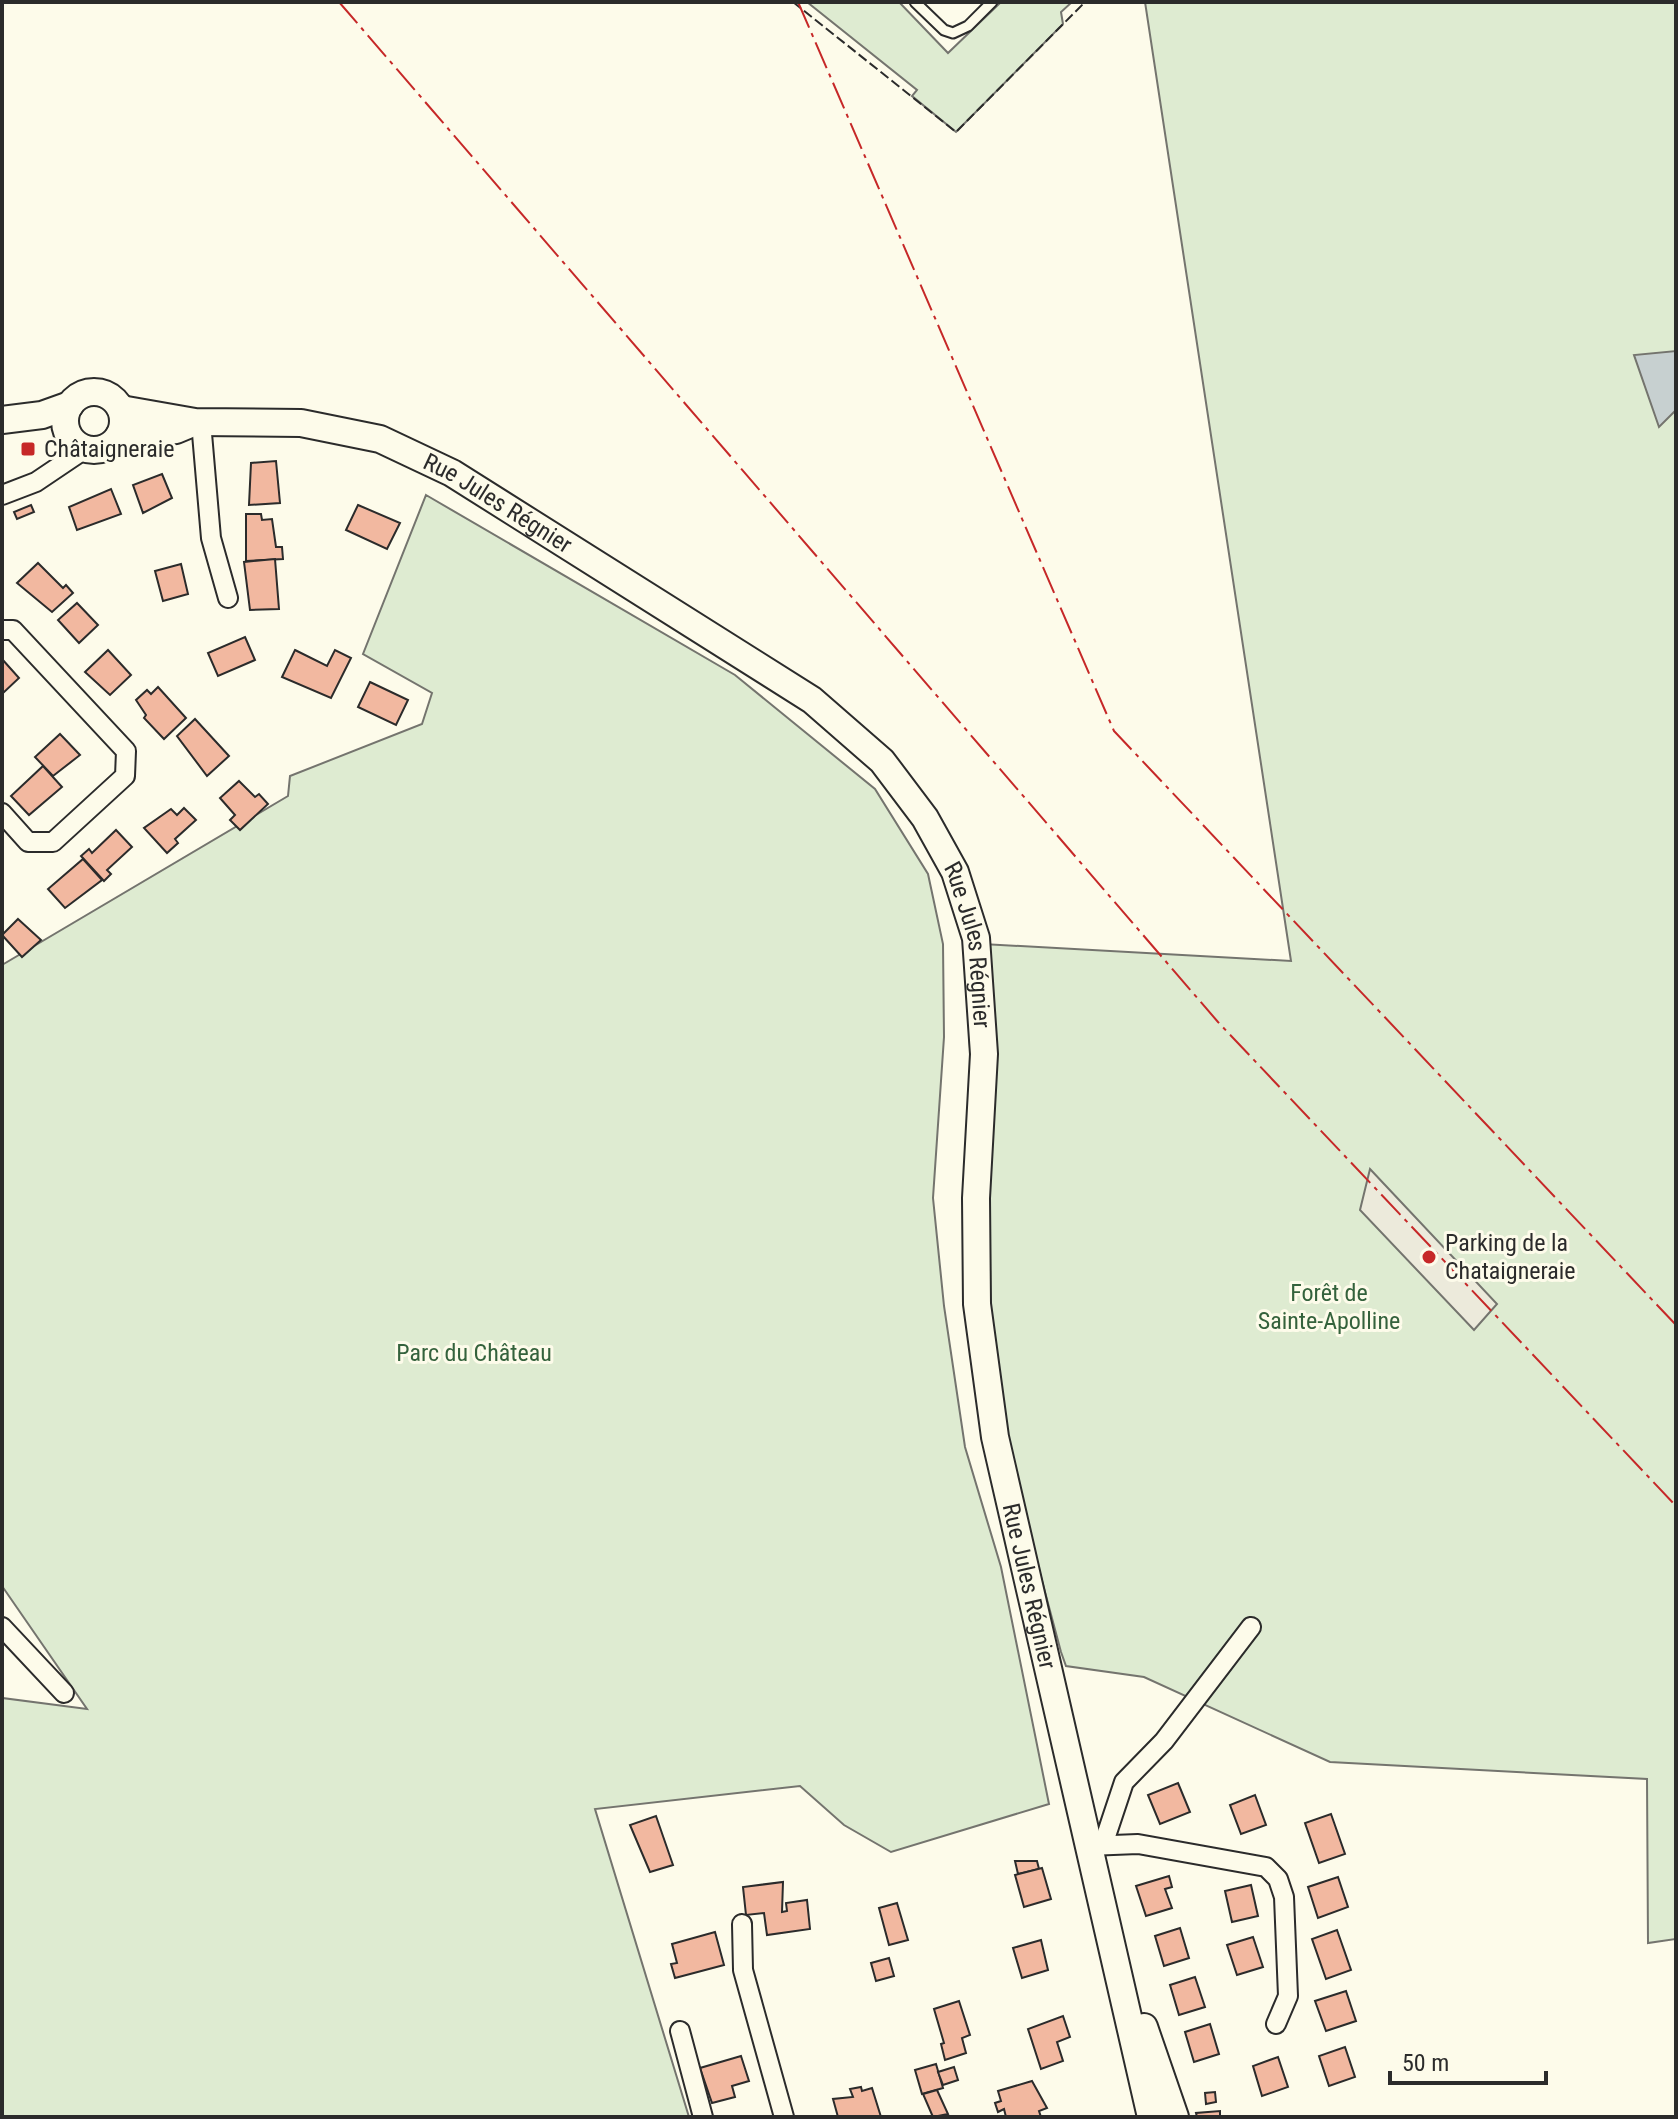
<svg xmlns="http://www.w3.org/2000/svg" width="1678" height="2119" font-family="'Roboto Condensed',sans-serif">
	<rect width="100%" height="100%" fill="#fdfbea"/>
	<g fill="#deebd1" stroke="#74746e" stroke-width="2">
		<path d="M807,2H899L948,53L1001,2H1072L1061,12L1063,24L956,132L912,96L917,90Z"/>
		<path d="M1145,2H1676V1939L1648,1943L1647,1779L1330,1762L1144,1677L1066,1666L1061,1652L993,1397L979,1238L965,943L1291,961Z"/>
		<path d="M426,495L735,675L875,789L928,874L943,944L944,1037L933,1198L944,1306L965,1447L1001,1567L1049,1804L891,1852L844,1825L800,1786L595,1809L689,2117H2V1698L87,1709L2,1586V965L288,796L290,776L422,724L432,693L363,654Z"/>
	</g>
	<path fill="#eceadb" stroke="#74746e" stroke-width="2" d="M1370,1169L1497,1304L1474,1330L1360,1210Z"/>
	<path fill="#c7d0d0" stroke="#74746e" stroke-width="2" d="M1676,351V410L1659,427L1634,355Z"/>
	<g fill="#f2b8a0" stroke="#2b2b2b" stroke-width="2">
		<path d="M276,461L280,503L249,505L251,463Z"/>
		<path d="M162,474L172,498L143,513L133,485Z"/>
		<path d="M111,489L121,514L77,530L69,507Z"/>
		<path d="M31,505L34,512L17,519L14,512Z"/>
		<path d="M358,505L400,523L387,549L346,530Z"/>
		<path d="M246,514H261L262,520L272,519L276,547H282L283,559L246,561Z"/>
		<path d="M275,559L279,609L250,610L244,562Z"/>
		<path d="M38,563L63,588L66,585L73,593L52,612L17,583Z"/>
		<path d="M181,564L188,594L163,601L155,571Z"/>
		<path d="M77,603L98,625L79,643L58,620Z"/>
		<path d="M245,637L255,660L218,676L208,653Z"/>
		<path d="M108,650L131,675L110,695L85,672Z"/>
		<path d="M295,650L327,666L335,650L351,658L331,698L282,677Z"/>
		<path d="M2,659L19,678L2,694Z"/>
		<path d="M370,682L408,700L396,725L358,707Z"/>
		<path d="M158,687L186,718L164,739L144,718L146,715L136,700L147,690L151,694Z"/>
		<path d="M195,719L229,756L207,776L177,736Z"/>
		<path d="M60,734L80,755L53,776L35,757Z"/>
		<path d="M43,766L62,787L29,815L11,796Z"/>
		<path d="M239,781L255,797L259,794L268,804L240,830L230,820L235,815L220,798Z"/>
		<path d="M184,808L196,820L175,839L178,843L167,853L144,828L171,809L177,815Z"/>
		<path d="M116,830L132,847L107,870L111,874L104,881L81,856L89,849L92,853Z"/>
		<path d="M83,859L102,880L65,908L48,889Z"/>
		<path d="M18,919L41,940L22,957L2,935Z"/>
		<path d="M1178,1783L1190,1812L1160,1824L1148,1795Z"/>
		<path d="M1255,1795L1266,1825L1241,1834L1230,1805Z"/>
		<path d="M1331,1814L1345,1854L1319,1863L1305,1823Z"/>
		<path d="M656,1816L673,1865L650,1872L630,1825Z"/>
		<path d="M1015,1861H1037L1039,1869L1018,1874Z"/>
		<path d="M1042,1868L1051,1899L1024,1907L1015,1875Z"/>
		<path d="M1169,1876L1172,1887L1165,1889L1172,1908L1146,1916L1136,1886Z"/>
		<path d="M1338,1877L1348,1907L1318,1918L1308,1887Z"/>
		<path d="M783,1882L782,1912L787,1911L786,1903L807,1900L810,1929L767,1935L764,1913L746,1915L743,1887Z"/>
		<path d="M1251,1885L1258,1916L1232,1922L1225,1891Z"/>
		<path d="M897,1903L908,1940L889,1945L879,1908Z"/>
		<path d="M1180,1928L1189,1958L1164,1966L1155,1936Z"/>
		<path d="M1337,1930L1351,1970L1326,1979L1312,1939Z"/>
		<path d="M715,1932L724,1965L675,1978L671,1964L677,1963L672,1944Z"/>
		<path d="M1253,1937L1263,1967L1237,1975L1227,1945Z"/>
		<path d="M1041,1940L1048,1970L1022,1978L1013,1948Z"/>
		<path d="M889,1958L894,1976L876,1981L871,1963Z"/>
		<path d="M1195,1977L1205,2007L1179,2015L1170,1985Z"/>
		<path d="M1346,1991L1356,2021L1326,2031L1315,2001Z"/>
		<path d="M959,2001L970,2035L962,2038L966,2053L945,2060L941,2044L944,2043L934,2009Z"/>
		<path d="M1063,2016L1070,2037L1057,2042L1063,2061L1041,2069L1028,2029Z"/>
		<path d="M1210,2024L1219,2054L1194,2062L1185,2032Z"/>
		<path d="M1345,2047L1355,2077L1329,2086L1319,2056Z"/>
		<path d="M741,2056L749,2081L732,2086L735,2097L712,2103L700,2068Z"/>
		<path d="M1278,2057L1288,2087L1262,2096L1253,2066Z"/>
		<path d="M936,2064L943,2088L922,2094L915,2070Z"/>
		<path d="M954,2067L958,2080L943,2085L938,2072Z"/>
		<path d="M1032,2081L1047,2108L1039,2111L1041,2117H1006L1004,2109L998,2112L995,2103L1001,2101L998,2091Z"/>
		<path d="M861,2087L862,2091L872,2088L881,2117H838L833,2099L853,2097L850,2089Z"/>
		<path d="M937,2090L948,2114L933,2117L923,2094Z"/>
		<path d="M1215,2092L1216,2102L1206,2104L1205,2093Z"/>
		<path d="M1220,2111V2117H1197L1196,2113Z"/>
	</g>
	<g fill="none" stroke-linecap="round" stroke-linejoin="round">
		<defs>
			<path id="lane" d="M915,2L944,30L953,33L968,26L992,2"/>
			<g id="street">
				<path d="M201,422L211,538L228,598"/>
				<path d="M2,495L36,482L85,449"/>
				<path d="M2,630H13L126,751L125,776L53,842H28L2,813"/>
				<path d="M2,1627L64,1693"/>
				<path d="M1103,1845L1124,1782L1164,1741L1251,1627"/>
				<path d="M1088,1846L1138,1844L1266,1867L1278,1879L1284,1897L1288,1996L1276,2024"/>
				<path d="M742,1924L743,1970L784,2117"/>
				<path d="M680,2031L703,2117"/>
			</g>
			<g id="secondary">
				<circle cx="94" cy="421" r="29"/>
				<path id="s1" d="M121,409L195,422L301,423L380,439L452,473L812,700L882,761L925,818L955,872L976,938L984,1054L976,1198L977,1304L995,1437L1151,2117"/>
				<path d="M2,420L42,415L70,405"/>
				<path d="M119,436L176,430L188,425"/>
				<path d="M1144,2027L1175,2117"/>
			</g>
		</defs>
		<use href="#lane" stroke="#2b2b2b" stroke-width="13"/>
		<use href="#street" stroke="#2b2b2b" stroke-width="22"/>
		<use href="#secondary" stroke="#2b2b2b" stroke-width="30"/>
		<use href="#lane" stroke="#fdfbea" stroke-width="9"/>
		<use href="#street" stroke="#fdfbea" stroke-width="18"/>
		<use href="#secondary" stroke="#fdfbea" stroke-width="26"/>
		<path stroke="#2b2b2b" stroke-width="2" stroke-dasharray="10 4" stroke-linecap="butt" d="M793,2L956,132L1085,2"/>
		<g stroke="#c62828" stroke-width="2" stroke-dasharray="28 6 4 6" stroke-linecap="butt">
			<path d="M339,2L1218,1022L1676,1506"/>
			<path d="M798,2L1114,731L1676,1325"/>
			<path d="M933,2H934"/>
		</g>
	</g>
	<g fill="#c62828" stroke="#fdfbea" stroke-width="3">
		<rect x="20" y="441" width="16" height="16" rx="4"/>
		<circle cx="1429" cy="1257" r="8"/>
	</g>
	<g text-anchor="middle" stroke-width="6" stroke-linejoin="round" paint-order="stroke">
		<g font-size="24" fill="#2b2b2b" stroke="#fdfbea" text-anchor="start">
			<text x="44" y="457">Châtaigneraie</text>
			<text x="1445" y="1251">Parking de la<tspan x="1445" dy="28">Chataigneraie</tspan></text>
		</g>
		<g font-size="24" fill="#2b2b2b" stroke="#fdfbea">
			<text dy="8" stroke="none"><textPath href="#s1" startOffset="396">Rue Jules Régnier</textPath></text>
			<text dy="8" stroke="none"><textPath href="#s1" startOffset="1068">Rue Jules Régnier</textPath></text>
			<text dy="8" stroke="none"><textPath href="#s1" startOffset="1716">Rue Jules Régnier</textPath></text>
		</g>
		<g font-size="24" fill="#34623c" stroke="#fdfbea">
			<text x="1329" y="1301">Forêt de<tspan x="1329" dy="28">Sainte-Apolline</tspan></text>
			<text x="474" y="1361">Parc du Château</text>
		</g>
	</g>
	<rect width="1678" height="2119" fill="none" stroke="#2b2b2b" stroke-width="8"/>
	<path d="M1390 2071v12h156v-12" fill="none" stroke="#2b2b2b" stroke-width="4"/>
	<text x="1402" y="2071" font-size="24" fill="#2b2b2b" stroke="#fdfbea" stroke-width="6" paint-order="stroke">50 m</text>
</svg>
